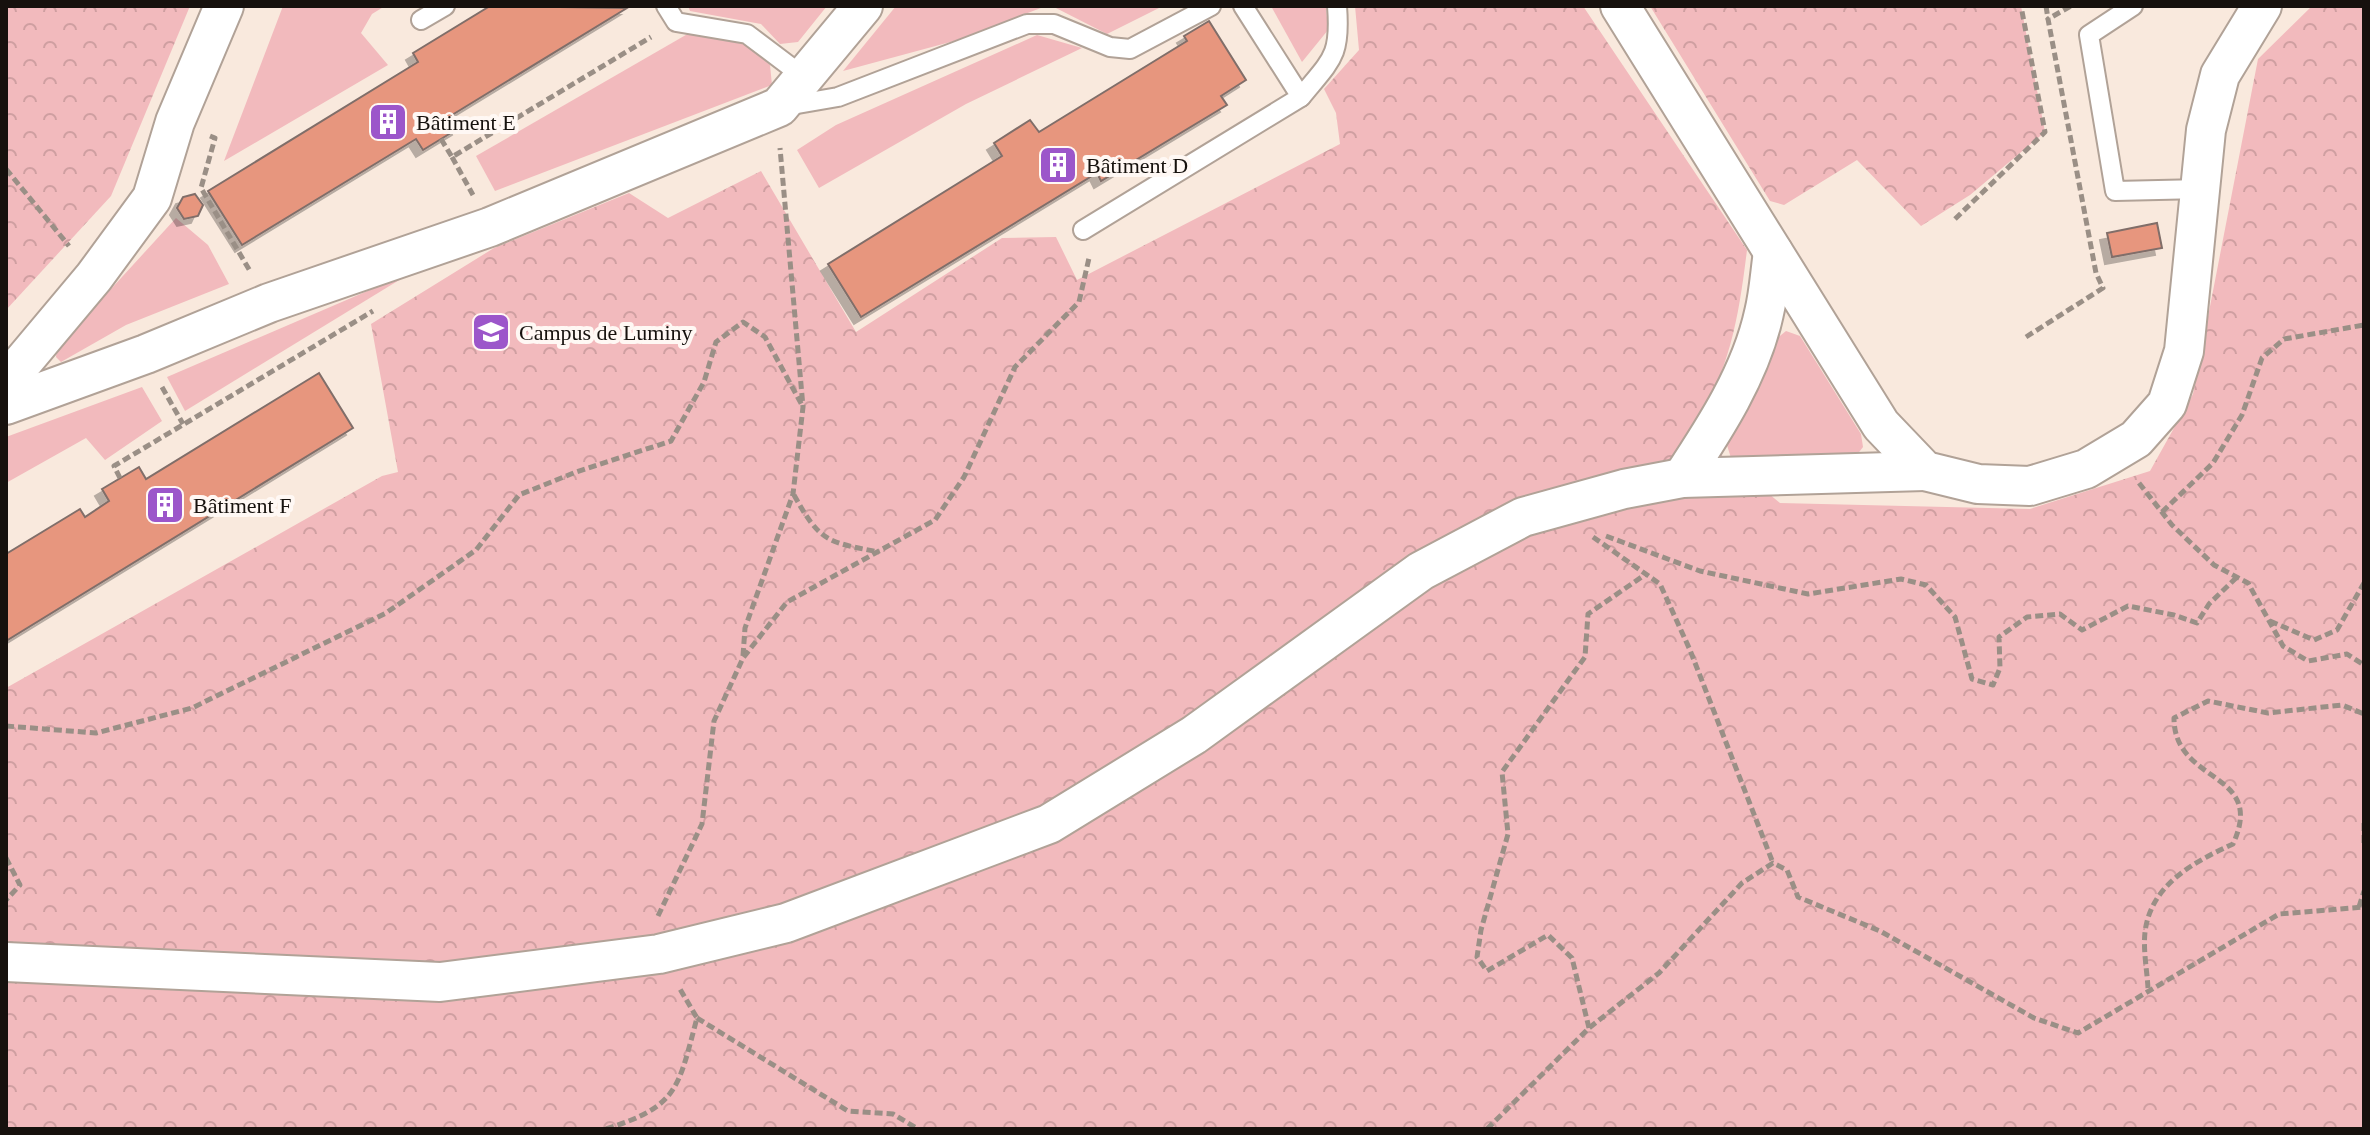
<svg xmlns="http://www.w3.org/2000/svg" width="2370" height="1135" font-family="Georgia,serif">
	<defs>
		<pattern id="forest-crowns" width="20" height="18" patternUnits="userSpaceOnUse" patternTransform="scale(2)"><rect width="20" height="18" fill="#f2babd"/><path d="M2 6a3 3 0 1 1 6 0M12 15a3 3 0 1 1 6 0" fill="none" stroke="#cf9fa1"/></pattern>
		<filter id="shadow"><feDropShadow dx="-7" dy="7" stdDeviation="0" flood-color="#0004"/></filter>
	</defs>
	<rect width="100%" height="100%" fill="#f9e9dd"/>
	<g fill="#f2babd">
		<path d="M283,6H385L372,14L361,33L388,65L224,161Z"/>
		<path d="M688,6H827L798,42L780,44L761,24L690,11Z"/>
		<path d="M896,6H1046L954,41L843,71Z"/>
		<path d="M1052,6H1163L1107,34Z"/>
		<path d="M1271,6H1326L1328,30L1302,62Z"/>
		<path d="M691,32L747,45L770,65L772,85L495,191L476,156Z"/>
		<path d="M1037,35L1082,48L966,104L819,188L797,150L836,125Z"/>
		<path d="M176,218L208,245L229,284L126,325L61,362L56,357L57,348Z"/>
		<path d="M414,271L185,411L167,377Z"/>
		<path d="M1786,331L1800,336L1861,434L1863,447L1856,456L1731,458L1726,442L1776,339Z"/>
		<path d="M142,387L162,421L105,460L86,438L6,483V437Z"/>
	</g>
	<g fill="url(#forest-crowns)">
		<path d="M6,6H190L111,196L6,310Z"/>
		<path d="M1355,6H1583L1747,250C1739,315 1730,374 1691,430L1780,503L2030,509L2150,471L2193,394L2258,59L2312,6H2364V1129H6V688L382,476L398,472L371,324L494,248L629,193L668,218L761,171L856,332L1002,238L1056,237L1077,280L1340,144L1336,113L1324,89L1359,50Z"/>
		<path d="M1650,6H2021L2045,132L1970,195L1921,226L1857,160L1784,205L1770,201Z"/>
	</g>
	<g fill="#e7967e" stroke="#806e69" stroke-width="2" filter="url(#shadow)">
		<path d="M490,6L627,8L452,115L459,128L423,150L416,139L242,245L208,191L418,62L413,53Z"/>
		<path d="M1209,21L1246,80L1221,96L1227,105L1101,181L1097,173L861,317L828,264L1002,156L994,143L1030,120L1039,132L1187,41L1184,36Z"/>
		<path d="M195,194L203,205L198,216L184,219L177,208L183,197Z"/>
		<path d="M2157,223L2162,248L2112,257L2107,233Z"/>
		<path d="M319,373L353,428L6,641V554L80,509L85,517L109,501L102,489L139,467L146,479Z"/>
	</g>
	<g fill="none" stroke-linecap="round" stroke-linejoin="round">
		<defs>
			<g id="service">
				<path d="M666,6L676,22L747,34L804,77"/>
				<path d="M2133,6L2089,35L2115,191L2202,189"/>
				<path d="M421,20L445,6"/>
				<path d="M1301,97C1332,59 1341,56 1337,6"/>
				<path d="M786,106L838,97L1027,24H1054L1110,47L1130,49L1211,6"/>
				<path d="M1083,230L1301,97L1243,6"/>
			</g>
			<g id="minor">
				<path d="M1620,6L1881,425L1925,471L1978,484L2030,486L2086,469L2136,439L2167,404L2184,351L2206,130L2220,75L2262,6"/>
				<path d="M6,382L94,277L152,198L175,122L224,6"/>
				<path d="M6,405L146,354L269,303L490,227L779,107L863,6"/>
				<path d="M1682,478C1715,428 1751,373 1764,313C1769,293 1770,272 1773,252"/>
				<path d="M6,962L440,982L659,954L786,923L1049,824L1194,735L1421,571L1523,517L1624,489L1682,478L1925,471"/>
			</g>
		</defs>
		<use href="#service" stroke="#b1a297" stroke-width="22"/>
		<use href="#minor" stroke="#b1a297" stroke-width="42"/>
		<g stroke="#9a8f86" stroke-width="5" stroke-dasharray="8 4" stroke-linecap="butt">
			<path d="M2046,6L2048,19"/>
			<path d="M210,136L215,138L201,188L250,271"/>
			<path d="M441,139L452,157L651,37"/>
			<path d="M452,157L473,195"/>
			<path d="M6,169L69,246"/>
			<path d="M1955,219L2045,132L2021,6"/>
			<path d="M2026,337L2103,288L2096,273L2048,19L2071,6"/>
			<path d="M162,387L183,424"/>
			<path d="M120,478L114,466L373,311"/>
			<path d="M2139,483L2172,525L2214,565L2248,583L2283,646L2308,661L2347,654L2364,665"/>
			<path d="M794,495C820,542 827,542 879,552"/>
			<path d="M2162,512L2213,463L2242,415L2262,358L2284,339L2364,325"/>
			<path d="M1606,536L1700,571L1808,594L1901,579L1926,585L1955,617L1972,679L1993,685L2000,668L1999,637L2027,617L2060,614L2082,630L2128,606L2174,615L2197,623L2209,604L2237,577"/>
			<path d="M1593,537L1660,584L1690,650L1773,863"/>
			<path d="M2270,621L2314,640L2337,630L2364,583"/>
			<path d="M743,656L745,628L793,494L803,407L780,148"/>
			<path d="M6,726L96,733L192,708L386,613L476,550L519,495L576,472L671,441L704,382L716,342L743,322L765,337L803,407"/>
			<path d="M2364,823V847"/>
			<path d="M6,858L20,885L6,900"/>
			<path d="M2359,907L2364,891"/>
			<path d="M658,916L702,824L714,721L743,658L787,602L935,520L964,477L1015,367L1079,302L1089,258"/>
			<path d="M2148,988C2147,970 2143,950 2145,932C2151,884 2194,862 2233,844C2267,770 2174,785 2174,718L2208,701L2268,713L2342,705L2364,714"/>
			<path d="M697,1018L848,1111L893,1114L918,1129"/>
			<path d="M1589,1028L1572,958L1548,935L1487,971L1477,957L1481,930L1508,834L1502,772L1585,657L1588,614L1646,574"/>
			<path d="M606,1129C679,1106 678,1088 697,1018L680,989"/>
			<path d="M1487,1129L1589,1028L1659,973L1742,883L1773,863L1787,870L1798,897L1880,931L2034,1018L2078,1033L2279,914L2364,907"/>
		</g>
		<use href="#service" stroke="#fff" stroke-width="18"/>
		<use href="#minor" stroke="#fff" stroke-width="38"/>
	</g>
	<defs>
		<symbol id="building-square" viewBox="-11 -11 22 22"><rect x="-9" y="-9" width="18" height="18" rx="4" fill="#9c56ca" stroke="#fff8f4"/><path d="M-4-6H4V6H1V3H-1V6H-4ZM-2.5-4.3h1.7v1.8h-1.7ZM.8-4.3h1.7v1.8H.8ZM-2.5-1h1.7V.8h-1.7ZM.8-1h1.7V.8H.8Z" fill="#fff"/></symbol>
		<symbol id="university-square" viewBox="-11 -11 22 22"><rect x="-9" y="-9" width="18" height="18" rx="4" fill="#9c56ca" stroke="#fff8f4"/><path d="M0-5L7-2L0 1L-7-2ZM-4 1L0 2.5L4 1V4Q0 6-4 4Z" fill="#fff"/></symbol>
	</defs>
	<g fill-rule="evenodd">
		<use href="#building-square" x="366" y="100" width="44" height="44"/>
		<use href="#building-square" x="1036" y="143" width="44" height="44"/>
		<use href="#university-square" x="469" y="310" width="44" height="44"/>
		<use href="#building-square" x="143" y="483" width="44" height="44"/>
	</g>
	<g text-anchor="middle" stroke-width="8" stroke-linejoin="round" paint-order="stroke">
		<g font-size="22" fill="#16110d" stroke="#fff8f4" text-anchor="start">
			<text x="416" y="130">Bâtiment E</text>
			<text x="1086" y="173">Bâtiment D</text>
			<text x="519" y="340">Campus de Luminy</text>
			<text x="193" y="513">Bâtiment F</text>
		</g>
	</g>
	<rect width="2370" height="1135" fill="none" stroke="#16110d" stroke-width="16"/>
</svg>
